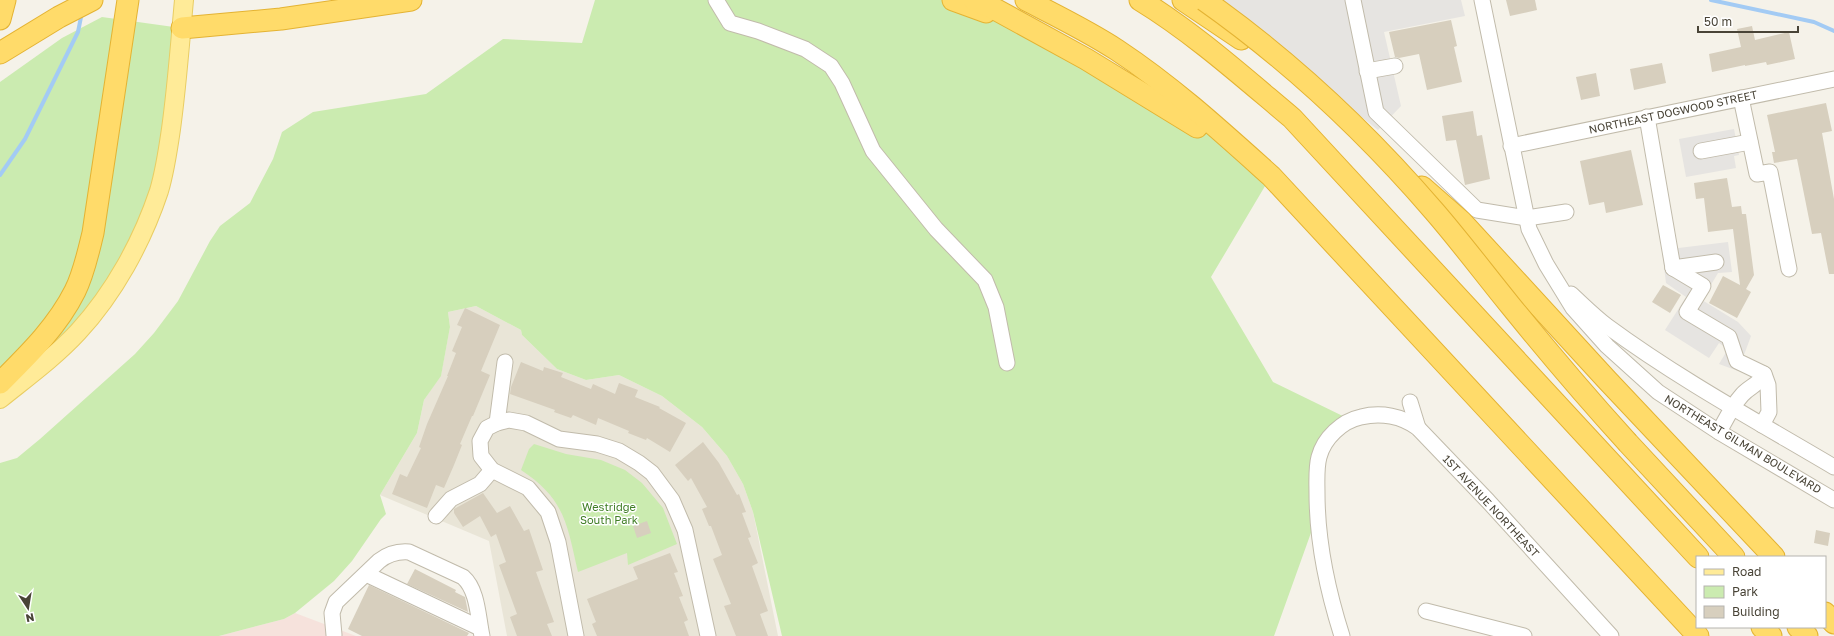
<svg xmlns="http://www.w3.org/2000/svg" width="1834" height="636" font-family="'Golos Text',sans-serif">
	<rect width="100%" height="100%" fill="#f5f2e9"/>
	<path fill="#e9e5d7" d="M476,306L521,330L522,335L557,369L586,380L619,375L662,396L702,427L727,456L743,484L753,512L778,636H507L489,541L380,495L417,433L424,400L441,375L450,327L448,312Z"/>
	<path fill="#f6e2dc" d="M295,613L356,636H219L284,619Z"/>
	<g fill="#cbebb0">
		<path d="M595,0H953L990,14L1175,112L1271,176L1211,277L1273,382L1351,420L1324,444L1317,516L1274,636H782L753,512L743,484L727,456L702,427L662,396L619,375L586,380L557,369L522,335L521,330L476,306L448,312L450,327L441,376L424,400L417,433L380,495L386,514L381,519L352,561L334,581L295,613L284,619L219,636H0V463L17,458L40,439L135,354L154,333L178,301L210,241L220,226L250,203L273,159L282,132L313,112L426,94L503,39L582,43Z"/>
		<path d="M102,17L181,28L159,190L101,304L0,399V82L62,38Z"/>
		<path d="M534,444L566,454L601,460L625,470L642,483L663,508L677,544L628,565L627,553L578,572C567,524 565,499 521,470L529,449Z"/>
	</g>
	<g fill="#e6e4e1">
		<path d="M1214,0H1461L1465,16L1384,32L1401,106L1378,130Z"/>
		<path d="M1734,129L1739,155L1734,156L1736,168L1686,177L1679,139Z"/>
		<path d="M1728,242L1732,272L1718,273L1702,300L1738,322L1751,336L1738,371L1719,364L1728,349L1719,343L1709,358L1665,330L1686,297L1666,283L1662,250Z"/>
	</g>
	<g fill="none" stroke-linecap="round" stroke-linejoin="round">
		<g stroke="#a3cbf4" stroke-width="4">
			<path d="M1711,0L1814,22L1834,31"/>
			<path d="M0,175L25,139L78,32L82,12"/>
		</g>
	</g>
	<g fill="#d7cfbe">
		<path d="M1506,0H1535L1537,10L1510,16Z"/>
		<path d="M1451,20L1457,46L1454,47L1462,82L1427,90L1419,54L1399,58L1395,57L1389,32Z"/>
		<path d="M1752,26L1755,40L1789,32L1795,59L1767,65L1766,62L1745,66V65L1712,72L1709,54L1741,47L1737,29Z"/>
		<path d="M1662,63L1666,83L1634,90L1630,69Z"/>
		<path d="M1596,73L1600,96L1581,100L1576,77Z"/>
		<path d="M1826,103L1832,131L1822,133L1834,199V274H1829L1821,233L1812,234L1797,159L1774,163L1772,152H1775L1767,115Z"/>
		<path d="M1473,111L1477,136L1482,135L1490,179L1465,185L1456,140L1446,141L1442,116Z"/>
		<path d="M1631,150L1643,205L1606,213L1604,202L1589,205L1580,161Z"/>
		<path d="M1727,178L1732,207L1741,206L1742,214H1746L1754,275L1746,289L1751,292L1737,318L1709,303L1723,276L1740,285L1733,229L1708,232L1704,198L1696,199L1694,183Z"/>
		<path d="M1663,285L1681,295L1670,313L1652,302Z"/>
		<path d="M465,308L500,325L481,371L490,375L473,416H472L460,444L462,445L454,465L444,488L436,485L427,508L392,494L400,474L407,477L421,448L419,447L427,424L448,376H447L456,353L452,351L462,327L457,325Z"/>
		<path d="M521,362L543,371L544,367L563,373L561,377L591,389L593,384L615,394L619,383L638,390L635,397L660,407L659,408L686,423L670,452L647,438L646,440L628,433L629,431L598,418L596,425L573,415L571,418L554,412L555,410L510,394L511,387Z"/>
		<path d="M703,442L719,463L737,495L739,494L746,512L742,513L751,537L748,538L758,563L752,566L768,611L760,614L768,636H736L724,606L731,604L713,559L722,555L711,526H709L702,509L707,507L691,478L688,481L675,465Z"/>
		<path d="M483,493L497,513L510,506L524,531L529,529L543,570L536,572L554,622L547,624L552,636H517L510,617L517,614L499,565L506,562L496,534L491,537L480,516L463,527L454,513V509Z"/>
		<path d="M647,521L651,533L637,538L633,526Z"/>
		<path d="M1816,530L1830,533L1828,546L1814,543Z"/>
		<path d="M670,553L678,572L674,573L683,596L679,597L688,620L684,622L689,636H597L592,624L596,622L587,599L638,579L633,567Z"/>
		<path d="M415,569L456,590L455,592L465,597L468,612L407,584Z"/>
		<path d="M369,585L469,633L467,636H362L348,629Z"/>
	</g>
	<g fill="none" stroke-linecap="round" stroke-linejoin="round">
		<defs>
			<g id="minor">
				<path d="M716,0L730,23L758,31L805,49L831,66L842,83L873,151L936,229L985,280L996,307L1007,363"/>
				<path d="M1353,0L1376,112L1477,210L1527,218L1566,212"/>
				<path d="M1482,0L1529,229L1546,264L1573,308L1607,346L1658,392L1719,432L1834,500"/>
				<path d="M1367,71L1395,66"/>
				<path d="M1741,98L1757,174L1770,172L1789,269"/>
				<path d="M1647,117L1673,268"/>
				<path d="M1511,146L1834,79"/>
				<path d="M1701,151L1750,142"/>
				<path d="M1673,268L1703,286L1687,312L1729,337L1737,361L1764,374L1768,385L1769,412L1762,425"/>
				<path d="M1673,268L1716,262"/>
				<path d="M1571,294C1583,305 1595,317 1607,326C1679,379 1758,422 1834,467"/>
				<path d="M1410,402L1418,428"/>
				<path d="M497,423L505,362"/>
				<path d="M1719,432C1726,419 1732,406 1742,395C1750,386 1759,385 1764,374"/>
				<path d="M436,516L451,499L480,484L492,470"/>
				<path d="M366,574L480,628"/>
				<path d="M1426,611L1524,636"/>
				<path d="M334,635L332,613L336,602L379,561C388,554 397,551 409,552L463,577C478,590 478,618 482,636"/>
				<path d="M576,636L558,542L548,512L528,488L492,470L481,456L480,441L487,428L497,423L509,420L526,423L559,439L597,444L619,451L639,463L652,473L672,500L685,530L708,636"/>
				<path d="M1342,636C1327,589 1317,543 1317,493C1317,482 1316,468 1319,457C1324,438 1342,421 1361,417C1381,412 1402,416 1418,428L1488,501L1611,636"/>
			</g>
			<path id="major" d="M0,399C26,378 55,357 78,332C114,293 142,242 159,191C165,171 168,150 171,129C177,86 180,43 184,0"/>
			<g id="highway">
				<path d="M953,0L986,12"/>
				<path d="M974,0L993,8L1086,59L1197,127"/>
				<path d="M1026,0C1057,16 1088,31 1117,50C1173,87 1222,132 1271,176L1698,636"/>
				<path d="M1140,0C1194,33 1243,77 1292,118L1698,557"/>
				<path d="M1183,0L1241,39"/>
				<path d="M0,19L5,0"/>
				<path d="M182,28L281,19L411,0"/>
				<path d="M0,53L59,17L92,0"/>
				<path d="M1422,187L1462,222L1607,380L1774,557"/>
				<path d="M0,383C28,355 57,327 75,291C84,273 88,253 93,233L128,0"/>
				<path d="M1628,443L1734,557"/>
				<path d="M1825,613L1834,623"/>
				<path d="M1762,627L1771,636"/>
				<path d="M1798,627L1807,636"/>
			</g>
		</defs>
		<use href="#minor" stroke="#c1bbab" stroke-width="17"/>
		<use href="#major" stroke="#e9cd63" stroke-width="20"/>
		<use href="#highway" stroke="#e4b333" stroke-width="23"/>
		<use href="#minor" stroke="#fff" stroke-width="15"/>
		<use href="#major" stroke="#ffeb98" stroke-width="18"/>
		<use href="#highway" stroke="#ffdb6a" stroke-width="21"/>
		<defs>
			<path id="highway-bridge" d="M1204,0C1289,60 1366,132 1434,211C1460,241 1484,273 1510,305C1548,352 1587,398 1628,443"/>
		</defs>
		<use href="#highway-bridge" stroke="#e4b333" stroke-width="23" stroke-linecap="butt"/>
		<use href="#highway-bridge" stroke="#ffdb6a" stroke-width="21"/>
	</g>
	<g text-anchor="middle" stroke-width="3" stroke-linejoin="round" paint-order="stroke">
		<g font-size="11" fill="#494437" stroke="#fff">
			<text transform="translate(1673 112) rotate(-12)" y="4">NORTHEAST DOGWOOD STREET</text>
			<text transform="translate(1743 444) rotate(31)" y="4">NORTHEAST GILMAN BOULEVARD</text>
			<text transform="translate(1491 506) rotate(47)" y="4">1ST AVENUE NORTHEAST</text>
		</g>
		<g font-size="11" fill="#407e26" stroke="#fff">
			<text x="609" y="511">Westridge<tspan x="609" dy="13">South Park</tspan></text>
		</g>
	</g>
	<rect x="1696" y="556" width="130" height="72" fill="#ffffff" stroke="#b6b4af"/>
	<rect x="1704" y="569" width="20" height="6" fill="#ffeb98" stroke="#b6b4af"/>
	<text x="1732" y="576" font-size="12" fill="#494437">Road</text>
	<rect x="1704" y="586" width="20" height="12" fill="#cbebb0" stroke="#b6b4af"/>
	<text x="1732" y="596" font-size="12" fill="#494437">Park</text>
	<rect x="1704" y="606" width="20" height="12" fill="#d7cfbe" stroke="#b6b4af"/>
	<text x="1732" y="616" font-size="12" fill="#494437">Building</text>
	<g transform="translate(28 608) rotate(168)" stroke="#ffffff" stroke-width="3" paint-order="stroke">
	<path d="M0-3L7 15L0 10L-7 15Z" fill="#494437"/>
	<text y="-6" font-size="11" font-weight="bold" text-anchor="middle" fill="#494437">N</text>
	</g>
	<path d="M1698 26v6h100v-6" fill="none" stroke="#494437" stroke-width="2"/>
	<text x="1704" y="26" font-size="12" fill="#494437" stroke="#ffffff" stroke-width="3" paint-order="stroke">50 m</text>
</svg>
